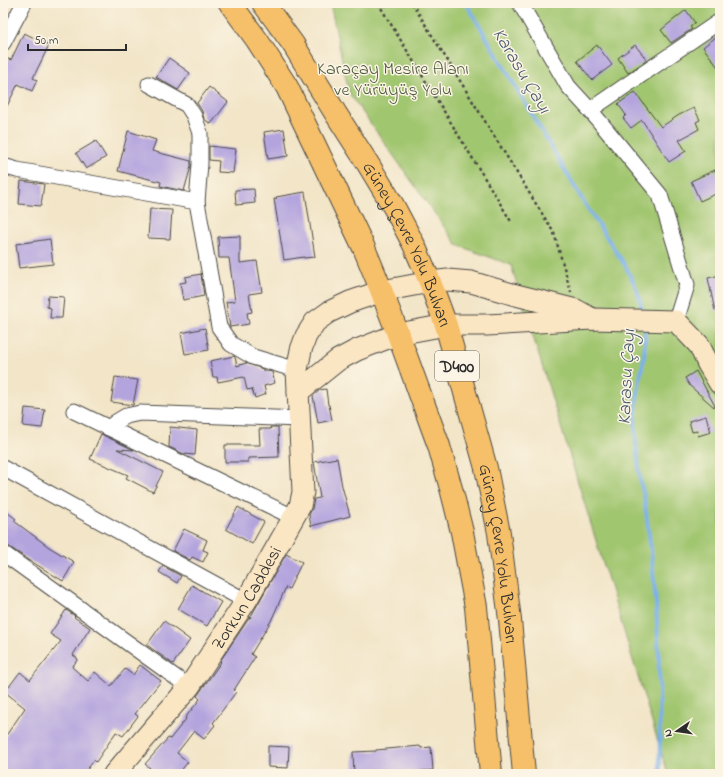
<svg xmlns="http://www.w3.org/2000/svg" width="723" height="777" font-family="'Indie Flower',sans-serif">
	<rect width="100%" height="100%" fill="#fcf5e5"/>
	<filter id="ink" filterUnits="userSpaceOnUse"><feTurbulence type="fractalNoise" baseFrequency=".025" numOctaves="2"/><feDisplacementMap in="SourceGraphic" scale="8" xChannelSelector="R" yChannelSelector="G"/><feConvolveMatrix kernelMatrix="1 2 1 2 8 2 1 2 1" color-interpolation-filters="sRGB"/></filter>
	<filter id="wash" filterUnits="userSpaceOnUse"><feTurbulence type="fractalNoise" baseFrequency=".012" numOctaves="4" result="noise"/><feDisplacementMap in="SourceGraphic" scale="16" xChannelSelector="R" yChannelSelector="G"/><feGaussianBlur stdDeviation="0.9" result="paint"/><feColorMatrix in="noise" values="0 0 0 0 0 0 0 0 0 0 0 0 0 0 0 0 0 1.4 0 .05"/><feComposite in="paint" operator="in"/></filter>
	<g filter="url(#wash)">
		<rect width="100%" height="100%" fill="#f2e5c8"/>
		<path fill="#a1c670" stroke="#66784e" d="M330,3H720V774H668L511,265L457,245L349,93Z"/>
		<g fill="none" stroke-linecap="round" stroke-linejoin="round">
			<g stroke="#7bb1e9" stroke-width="4">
				<path d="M466,3L585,204L626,267L633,281L639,296L643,315"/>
				<path d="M645,325V342L644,357L640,378L637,400L635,422L636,443L640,479L644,497L651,550L656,603L659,657L660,774"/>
			</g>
		</g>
		<g id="blocks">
			<g fill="#b4a4de">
				<path d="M686,10L695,23L690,27L692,29L671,43L661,30Z"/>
				<path d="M24,33L49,45L33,78L37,80L32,91L18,84L3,114V57L11,60Z"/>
				<path d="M720,34V70L703,47Z"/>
				<path d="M597,45L612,65L592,80L577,61Z"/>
				<path d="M635,45L647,60L628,73L618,58Z"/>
				<path d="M169,58L190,73L178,90L156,77Z"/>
				<path d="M209,87L228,102L211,124L204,119L202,111L197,103Z"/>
				<path d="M635,92L661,127L679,115L694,108L700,120L696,122L699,129L679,140L686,151L669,162L642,120L631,128L623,118L626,115L618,104Z"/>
				<path d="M284,129L288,156L268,159L264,132Z"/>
				<path d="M128,131L156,140L152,151L191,161V166L184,191L160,186L161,182L118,171Z"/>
				<path d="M96,141L106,157L86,169L76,153Z"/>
				<path d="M209,146L236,149L233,173L218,172L219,161L209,160Z"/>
				<path d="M715,170L720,181V192L700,201L691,181Z"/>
				<path d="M21,181L44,184L41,206L19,204Z"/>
				<path d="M254,189L255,203L236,205L235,190Z"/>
				<path d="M305,192L315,257L304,258V257L284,260L274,199L277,198L276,197Z"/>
				<path d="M150,209L172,210L170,239L148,238Z"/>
				<path d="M240,236V263L257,261L262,292L249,294L252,312L247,313L249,324L230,327L226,302L235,301L229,258H219L218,237Z"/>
				<path d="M50,239L53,264L19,268L16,244Z"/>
				<path d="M201,274L204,296L183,300L180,283L186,282L185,277Z"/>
				<path d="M720,275V310L715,311L708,278Z"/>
				<path d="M48,296L64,297L62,318H50L51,308L47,307Z"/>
				<path d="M205,328L209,350L185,354L181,333Z"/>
				<path d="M234,356L235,357L237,366L246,363L263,369V371H267L272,372L275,383L264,386L266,394L255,398L252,389L247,390L244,377L218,382L217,377H213L210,361Z"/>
				<path d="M696,371L715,406L714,407L690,386L685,378Z"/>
				<path d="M115,377L138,380L133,405L111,402Z"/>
				<path d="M326,389L328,405H329L332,420L318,423L313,396L320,390Z"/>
				<path d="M25,408L45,410L42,428L23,426Z"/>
				<path d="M706,416L711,432L698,436L697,431L692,432L689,421Z"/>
				<path d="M170,427L197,430L195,455L184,454L169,447Z"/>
				<path d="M270,427H278L279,457L248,458V462H225V445H260L259,429H271Z"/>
				<path d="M101,434L134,450L117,449L163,472L153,492L126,478L128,475L90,459Z"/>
				<path d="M337,458L342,486L350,516L311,526L309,515L312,509L314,499L320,498L314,462Z"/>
				<path d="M238,507L264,522L252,544L226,529Z"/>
				<path d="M3,509L16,519L14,521L49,547L74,562L63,581L29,560L8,546L3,543Z"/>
				<path d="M184,529L207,540L203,550L208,552L203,562L192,557L190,560L173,551Z"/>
				<path d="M286,554L302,562L289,589L286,587L271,621L251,654L255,657L234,690L236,692L213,723L215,725L204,739L194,731L177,753L188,762L178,774H144L150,768L145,764L168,738L170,739L186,719L185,718L200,699L197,696L221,662L220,661L250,617V618Z"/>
				<path d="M163,566L181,576L177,583L159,572Z"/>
				<path d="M192,585L221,602L207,626L178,609Z"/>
				<path d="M66,610L75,616L74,617L90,628L73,655L78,659L72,667L88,681L95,672L111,686L125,669L133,675L140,665L161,681L135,714L138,716L123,736L116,732L96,762L94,760L84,774H3V740L25,708L5,692L20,672L30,680L61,641L50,634Z"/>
				<path d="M164,621L190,640L173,664L147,645Z"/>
				<path d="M268,746L289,747L288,768L268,767Z"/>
				<path d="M420,746L421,748L431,747L433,770L402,773V774H354L353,752L376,751V750Z"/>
			</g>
		</g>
	</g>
	<g filter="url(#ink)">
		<use href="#blocks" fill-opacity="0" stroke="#494743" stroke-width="1"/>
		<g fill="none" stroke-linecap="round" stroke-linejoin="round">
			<defs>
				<g id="street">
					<path d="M520,3L568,86L590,110L720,21"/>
					<path d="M3,43L24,3"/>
					<path d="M149,84L187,105L194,116L200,133V164L197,202"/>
					<path d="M590,110L660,195L687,285L676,321"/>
					<path d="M3,166L17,170L197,202L219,327L231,344L253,357L297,370"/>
					<path d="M74,411L293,517"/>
					<path d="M109,428L116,422L126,416L140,413L299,419"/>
					<path d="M3,468L246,601"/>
					<path d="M3,553L189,687"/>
				</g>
				<g id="secondary">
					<path d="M298,392L338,360L357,350L398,334L446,325H487L592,319L676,321L699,345L708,364L720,384"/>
					<path id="s1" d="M114,774L189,687L246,601L300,506L303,492L297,370L301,350L306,336L315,322L329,312L350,302L382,291L430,282L448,280L471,282L512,294L576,310L592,319"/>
				</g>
				<g id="highway">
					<path d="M230,3L257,40L287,87L364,248L378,282L398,334L439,446L452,492L462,532L476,607L491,774"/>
					<path id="s2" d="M263,3L293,44L336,114L368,164L394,207L414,245L430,282L446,325L486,468L499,533L510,620L524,774"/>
				</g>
			</defs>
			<use href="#street" stroke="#494743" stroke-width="17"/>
			<use href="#secondary" stroke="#494743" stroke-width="23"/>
			<use href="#highway" stroke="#494743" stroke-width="24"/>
			<g stroke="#494743" stroke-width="2.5" stroke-dasharray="3 3" stroke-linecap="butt">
				<path d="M378,3L512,223"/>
				<path d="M412,3L554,233L571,292"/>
			</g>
			<use href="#street" stroke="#fff" stroke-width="15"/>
			<use href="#secondary" stroke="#fbe6c4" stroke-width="21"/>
			<use href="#highway" stroke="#f6c06b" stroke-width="22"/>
		</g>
	</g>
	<g text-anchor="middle" stroke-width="3" stroke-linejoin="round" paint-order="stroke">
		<rect fill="#fcf5e5" stroke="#6a6863" stroke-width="1" x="435" y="351" width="44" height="30" rx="3"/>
		<g font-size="17" font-weight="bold" fill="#2b2b2b">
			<text x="457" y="372">D400</text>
		</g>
		<g font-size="18" fill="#4e5a40" stroke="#fcf5e5">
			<text x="393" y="74">Karaçay Mesire Alanı<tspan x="393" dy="21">ve Yürüyüş Yolu</tspan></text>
		</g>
		<g font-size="18" fill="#2b2b2b" stroke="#fcf5e5">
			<text dy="6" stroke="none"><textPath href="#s2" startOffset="282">Güney Çevre Yolu Bulvarı</textPath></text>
			<text dy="6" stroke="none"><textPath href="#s2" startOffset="607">Güney Çevre Yolu Bulvarı</textPath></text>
			<text dy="6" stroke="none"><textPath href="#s1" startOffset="221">Zorkun Caddesi</textPath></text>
		</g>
		<g font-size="19" font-style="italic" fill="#475a6e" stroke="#fcf5e5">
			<text transform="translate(523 70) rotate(59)" y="7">Karasu Çayı</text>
			<text transform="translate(625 377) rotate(-87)" y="7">Karasu Çayı</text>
		</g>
	</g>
	<rect width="723" height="777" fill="none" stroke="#fcf5e5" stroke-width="16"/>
	<g transform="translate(677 731) rotate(257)" stroke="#fcf5e5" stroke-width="3" paint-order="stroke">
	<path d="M0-3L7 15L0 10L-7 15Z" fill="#2b2b2b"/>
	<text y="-6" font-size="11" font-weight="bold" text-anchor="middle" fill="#2b2b2b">N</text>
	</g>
	<path d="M28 44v6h98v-6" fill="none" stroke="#2b2b2b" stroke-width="2"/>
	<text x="34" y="44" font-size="12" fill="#2b2b2b" stroke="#fcf5e5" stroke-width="3" paint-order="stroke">50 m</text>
</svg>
